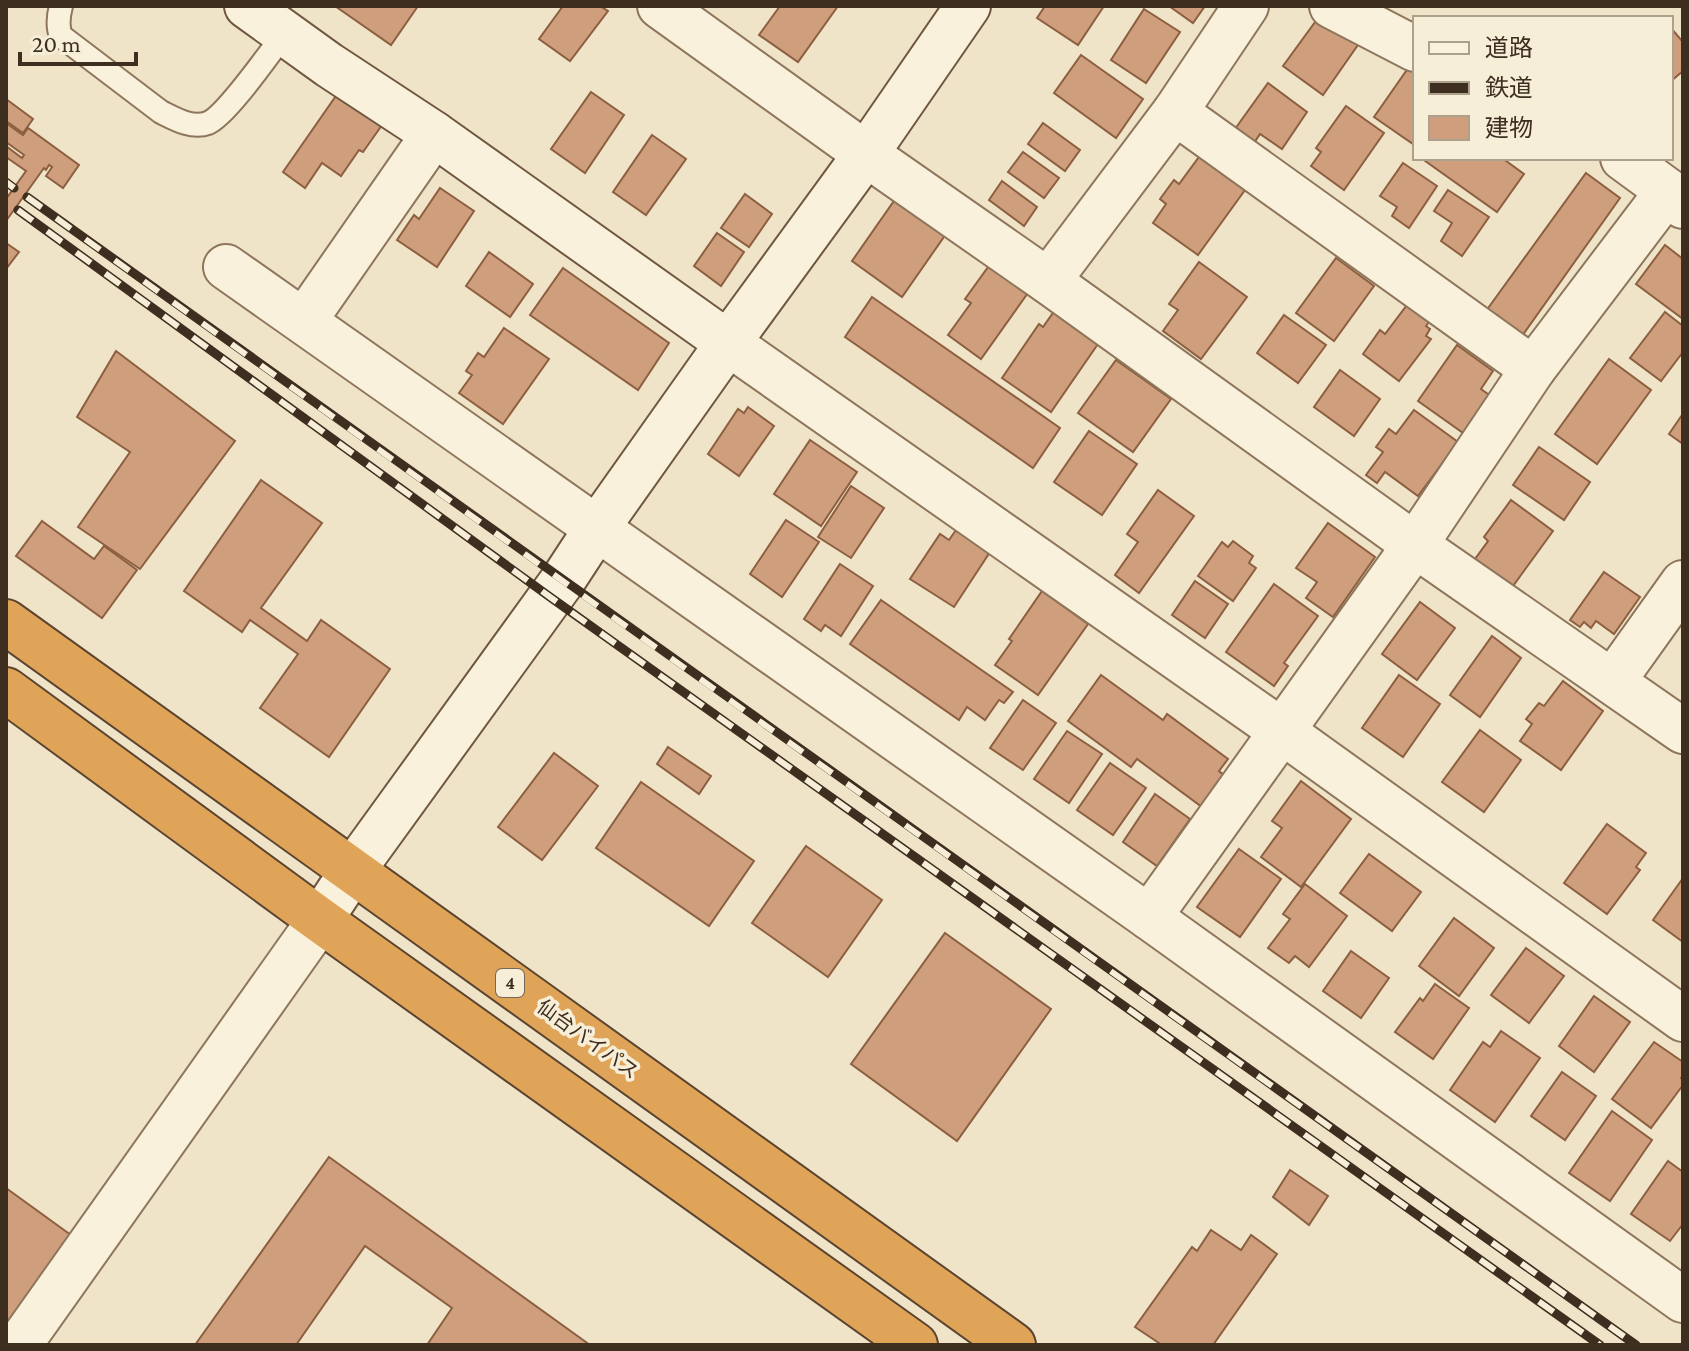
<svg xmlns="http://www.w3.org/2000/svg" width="1689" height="1351" font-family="'Crimson Pro','Noto Sans JP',serif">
	<rect width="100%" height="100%" fill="#f0e4c8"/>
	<g fill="#cf9f7d" stroke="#8d5f41" stroke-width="2">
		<path d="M335,6H418L391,45Z"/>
		<path d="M563,6H600L608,11L570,61L539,39Z"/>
		<path d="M780,6H838L798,62L759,35Z"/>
		<path d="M1045,6H1104L1078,45L1037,18Z"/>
		<path d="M1169,6H1205L1193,23Z"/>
		<path d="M1144,9L1180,32L1146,83L1111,60Z"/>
		<path d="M1321,14L1360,42L1323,95L1283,66Z"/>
		<path d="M1671,28L1683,42V71L1671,81Z"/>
		<path d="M1081,55L1143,99L1116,138L1054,93Z"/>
		<path d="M1411,64L1415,67V141L1413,144L1374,117Z"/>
		<path d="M1268,83L1307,112L1282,149L1260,134L1254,143L1235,129Z"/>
		<path d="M591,92L624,115L585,173L551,149Z"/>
		<path d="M338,93L382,125L363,152L359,150L341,176L322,163L305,188L283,172Z"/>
		<path d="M6,99L33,119L23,133L6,121Z"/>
		<path d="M1346,106L1384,133L1344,190L1311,166L1321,152L1316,148Z"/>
		<path d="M6,123L23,135L28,128L79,165L63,188L46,176L52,167L49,165L46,170L44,168L6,221V199L26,171L6,157V146L22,158L24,155L6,142Z"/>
		<path d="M1043,123L1080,150L1065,171L1028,144Z"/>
		<path d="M652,135L686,159L646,215L613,192Z"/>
		<path d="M1023,152L1059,178L1044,198L1008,172Z"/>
		<path d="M1199,157L1245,190L1198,255L1153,223L1166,204L1160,199L1174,180L1179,184Z"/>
		<path d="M1421,158H1502L1524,174L1497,212Z"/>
		<path d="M1403,163L1437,186L1409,228L1392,216L1397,207L1380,196Z"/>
		<path d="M1586,173L1620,198L1522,336L1486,311Z"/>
		<path d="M1002,181L1037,207L1024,226L989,200Z"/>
		<path d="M440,188L474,211L437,267L397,240L414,215L419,219Z"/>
		<path d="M903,188L953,224L902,297L852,261Z"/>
		<path d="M1448,190L1489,217L1462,256L1441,241L1452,223L1434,211Z"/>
		<path d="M745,194L772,214L749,247L721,228Z"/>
		<path d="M717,233L744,252L721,286L694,266Z"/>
		<path d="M6,243L19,252L6,269Z"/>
		<path d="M1665,245L1683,259V319L1636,284Z"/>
		<path d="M489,252L533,284L510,317L466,286Z"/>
		<path d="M1336,258L1374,286L1334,341L1296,313Z"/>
		<path d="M1199,262L1247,297L1201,359L1163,331L1178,310L1169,304Z"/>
		<path d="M991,263L1030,290L981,359L948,335L971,303L965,299Z"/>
		<path d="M563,268L669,343L638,390L530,315Z"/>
		<path d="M872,297L1060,428L1033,468L845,337Z"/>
		<path d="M1407,305L1429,322L1426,326L1430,329L1426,336L1431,339L1399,381L1363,354L1380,330L1385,334Z"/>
		<path d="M1055,310L1100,341L1051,412L1002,378L1039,324L1043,327Z"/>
		<path d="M1665,312L1683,326V352L1661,381L1630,358Z"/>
		<path d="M1284,315L1326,345L1298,383L1257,353Z"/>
		<path d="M504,328L549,359L503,424L459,393L472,375L466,371L478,353L484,357Z"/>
		<path d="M1457,345L1493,371L1481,389L1492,397L1466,435L1418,401Z"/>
		<path d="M116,351L235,441L140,569L78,527L130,452L77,417Z"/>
		<path d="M1609,359L1651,390L1597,464L1555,434Z"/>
		<path d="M1116,360L1171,399L1133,452L1078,413Z"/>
		<path d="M1340,370L1380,399L1354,436L1314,407Z"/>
		<path d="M748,407L774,426L739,476L708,454L738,409L744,413Z"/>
		<path d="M1414,410L1458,442L1418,496L1385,472L1377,483L1366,475L1383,452L1376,447L1389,429L1396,434Z"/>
		<path d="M1682,415L1683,416V444L1669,434Z"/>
		<path d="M1089,431L1137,464L1102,515L1054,482Z"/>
		<path d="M810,440L857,472L821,526L774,494Z"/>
		<path d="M1539,447L1590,482L1564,520L1513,485Z"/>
		<path d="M261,480L322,523L261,608L307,641L321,620L390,669L329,757L260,708L298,654L250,620L242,632L184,591Z"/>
		<path d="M851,486L884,508L851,558L818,537Z"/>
		<path d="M1158,490L1194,516L1139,593L1115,575L1138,542L1127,534Z"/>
		<path d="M1511,500L1553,531L1513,586L1475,559L1488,541L1484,537Z"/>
		<path d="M786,520L819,542L782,597L750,574Z"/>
		<path d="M42,521L94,559L104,546L137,570L102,618L16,556Z"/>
		<path d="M1328,523L1375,557L1333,617L1306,598L1317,582L1296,568Z"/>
		<path d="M956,530L990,552L954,607L910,579L940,534L949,540Z"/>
		<path d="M1233,541L1253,556L1249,563L1256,568L1233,601L1198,576L1222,542L1228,547Z"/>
		<path d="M840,564L873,586L841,636L825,625L821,631L804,619Z"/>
		<path d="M1604,572L1640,597L1614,634L1596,621L1591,628L1584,622L1580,627L1570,620Z"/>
		<path d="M1195,581L1228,604L1205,638L1172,615Z"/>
		<path d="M1274,584L1318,616L1284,663L1288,666L1274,686L1226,652Z"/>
		<path d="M1042,591L1088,624L1038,695L995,665L1012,641L1009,639Z"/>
		<path d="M881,600L1013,692L1004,703L999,700L985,720L967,707L959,720L850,644Z"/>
		<path d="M1420,602L1455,628L1417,680L1382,654Z"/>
		<path d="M1492,636L1521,658L1480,717L1450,695Z"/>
		<path d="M1101,675L1163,720L1167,714L1228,759L1219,771L1225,776L1202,807L1137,759L1131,767L1068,721Z"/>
		<path d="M1399,675L1440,704L1403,757L1362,728Z"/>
		<path d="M1563,681L1603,711L1561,770L1520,741L1532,724L1526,719L1539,703L1544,706Z"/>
		<path d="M1023,700L1056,723L1023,770L990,748Z"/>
		<path d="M1480,730L1521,760L1484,812L1442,782Z"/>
		<path d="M1067,731L1102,754L1069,803L1034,779Z"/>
		<path d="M668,747L711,776L699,794L657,764Z"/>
		<path d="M554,753L598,786L542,860L498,827Z"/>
		<path d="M1110,763L1146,788L1113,835L1077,810Z"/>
		<path d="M1301,781L1351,819L1301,887L1261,857L1282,828L1272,821Z"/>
		<path d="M641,782L754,861L709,926L596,848Z"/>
		<path d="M1155,794L1190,819L1157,866L1123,842Z"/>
		<path d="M1607,824L1646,853L1636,867L1640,870L1607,914L1564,883Z"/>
		<path d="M806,846L882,900L828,977L752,923Z"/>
		<path d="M1239,849L1281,879L1240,937L1197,907Z"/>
		<path d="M1369,854L1421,892L1392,931L1340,893Z"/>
		<path d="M1683,878V942L1653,920Z"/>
		<path d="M1305,884L1347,916L1309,967L1295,956L1289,963L1268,948L1290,919L1283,914Z"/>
		<path d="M1454,918L1494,948L1459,996L1419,966Z"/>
		<path d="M945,933L1051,1009L957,1141L851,1064Z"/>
		<path d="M1526,948L1564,976L1529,1023L1491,995Z"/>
		<path d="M1351,951L1389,978L1361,1018L1323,991Z"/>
		<path d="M1435,984L1469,1008L1433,1059L1395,1032L1420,998L1423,1001Z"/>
		<path d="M1594,996L1630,1022L1594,1072L1559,1046Z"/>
		<path d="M1501,1031L1540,1058L1495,1122L1450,1090L1483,1042L1490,1047Z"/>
		<path d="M1654,1042L1683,1062V1075L1681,1078L1683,1079V1085L1651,1128L1612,1099Z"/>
		<path d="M1562,1072L1596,1096L1565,1140L1531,1116Z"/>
		<path d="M1612,1111L1652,1140L1610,1201L1569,1173Z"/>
		<path d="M329,1157L590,1345H427L452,1308L365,1246L296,1345H195Z"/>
		<path d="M1668,1161L1683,1172V1224L1670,1241L1631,1214Z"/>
		<path d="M1290,1170L1328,1196L1309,1225L1273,1197Z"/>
		<path d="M6,1188L75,1238L6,1334Z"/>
		<path d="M1211,1230L1241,1250L1251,1235L1277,1254L1213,1345H1162L1135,1327L1192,1247L1197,1251Z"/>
	</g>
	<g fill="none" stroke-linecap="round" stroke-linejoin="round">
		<defs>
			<path id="lane" d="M61,6C58,17 57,26 61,36L161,112C175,119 192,129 208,123C227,115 270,52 285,33"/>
			<g id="street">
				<path d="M660,6L866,154L1048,281L1415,545L1683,731"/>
				<path d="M1332,6L1415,49"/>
				<path d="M1175,112L1533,369"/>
				<path d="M1623,158L1668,191L1683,206"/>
				<path d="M226,267L1149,917L1683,1300"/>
				<path d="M1048,281L1175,112L1246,6"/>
				<path d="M304,321L434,134"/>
				<path d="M728,343L1283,732L1683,1019"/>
				<path d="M1613,681L1683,583"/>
				<path d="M1149,917L1415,545L1533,369L1668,191"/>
				<path d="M19,1345L320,920"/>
			</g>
			<g id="secondary">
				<path d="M247,6L329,65L434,134L728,343"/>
				<path d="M320,920L353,870L563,580L597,528L728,343L866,154L968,6"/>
			</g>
			<g id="highway">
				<path d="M6,622L1013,1345"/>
				<path d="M6,690L320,920L915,1345"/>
			</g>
		</defs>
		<use href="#lane" stroke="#8d765c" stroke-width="26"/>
		<use href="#street" stroke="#8d765c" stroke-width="48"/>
		<use href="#secondary" stroke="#6f573f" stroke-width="48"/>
		<use href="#highway" stroke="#5b4430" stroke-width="48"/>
		<use href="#lane" stroke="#faf1dc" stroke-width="22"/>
		<use href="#street" stroke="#faf1dc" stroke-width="44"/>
		<use href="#secondary" stroke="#faf1dc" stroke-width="44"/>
		<use href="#highway" stroke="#e0a458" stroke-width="44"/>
		<defs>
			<g id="rail">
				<path d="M6,182L14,188"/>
				<path d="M27,197C561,582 1099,962 1636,1345"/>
				<path d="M18,210L550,597L1600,1345"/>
			</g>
		</defs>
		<use href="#rail" stroke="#3d2e20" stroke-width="9"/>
		<use href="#rail" stroke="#f7eed8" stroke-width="6" stroke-dasharray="18" stroke-linecap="butt"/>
	</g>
	<g text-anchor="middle" stroke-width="7" stroke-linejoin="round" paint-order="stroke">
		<rect fill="#f7eed8" stroke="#756857" stroke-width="2" x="496" y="969" width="28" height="28" rx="6"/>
		<g font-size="18" font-weight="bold" fill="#3d2e20">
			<text x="510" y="989">4</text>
		</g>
		<g font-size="20" fill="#3d2e20" stroke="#f7eed8">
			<text transform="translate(588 1039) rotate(36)" y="7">仙台バイパス</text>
		</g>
	</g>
	<rect width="1689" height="1351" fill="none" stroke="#3d2e20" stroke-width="16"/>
	<rect x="1413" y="16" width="260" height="144" fill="#f7eed8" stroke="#ada18e" stroke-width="2"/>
	<rect x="1429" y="42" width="40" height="12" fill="#faf1dc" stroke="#ada18e" stroke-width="2"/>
	<text x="1485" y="56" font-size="24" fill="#3d2e20">道路</text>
	<rect x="1429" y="82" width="40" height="12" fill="#3d2e20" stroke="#ada18e" stroke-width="2"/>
	<text x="1485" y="96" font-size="24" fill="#3d2e20">鉄道</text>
	<rect x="1429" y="116" width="40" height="24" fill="#cf9f7d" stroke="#ada18e" stroke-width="2"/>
	<text x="1485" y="136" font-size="24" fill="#3d2e20">建物</text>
	<path d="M20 52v12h116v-12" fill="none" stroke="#3d2e20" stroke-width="4"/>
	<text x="32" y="52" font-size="24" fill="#3d2e20" stroke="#f7eed8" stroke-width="6" paint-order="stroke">20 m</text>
</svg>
